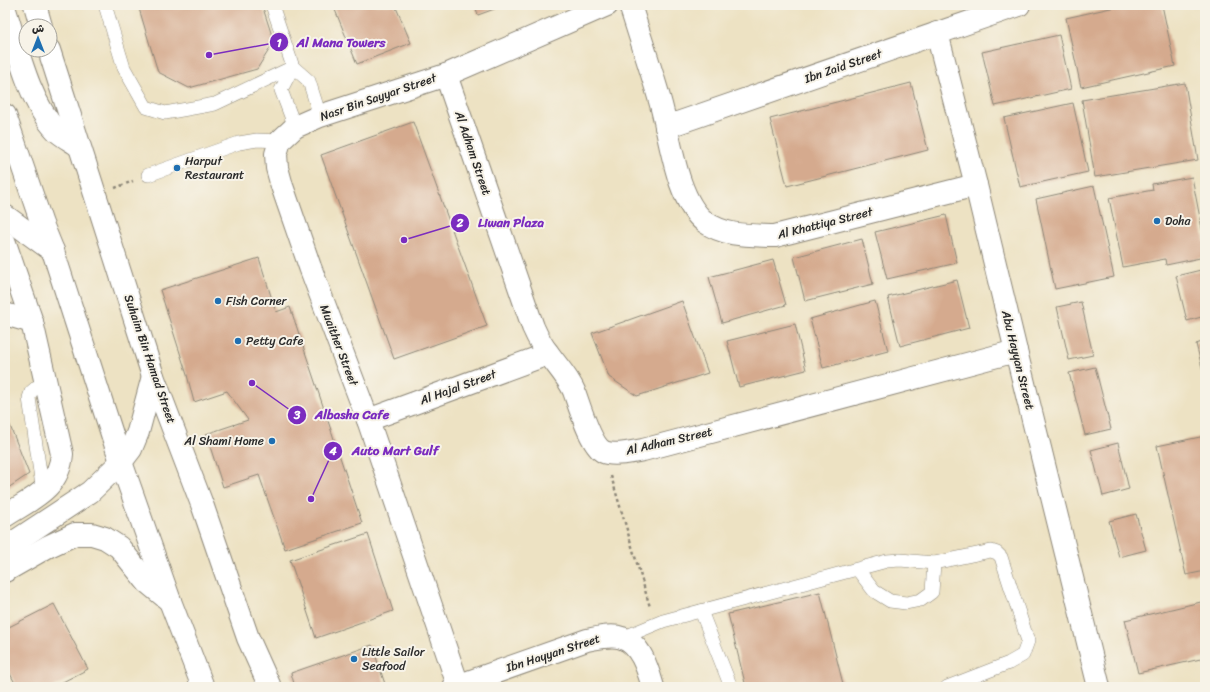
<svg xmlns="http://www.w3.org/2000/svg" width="1210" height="692" font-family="Sriracha,'Playpen Sans Arabic',sans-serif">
	<rect width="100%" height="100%" fill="#f7f3e8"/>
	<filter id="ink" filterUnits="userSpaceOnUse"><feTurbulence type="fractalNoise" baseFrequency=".025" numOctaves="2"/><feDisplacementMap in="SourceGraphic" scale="8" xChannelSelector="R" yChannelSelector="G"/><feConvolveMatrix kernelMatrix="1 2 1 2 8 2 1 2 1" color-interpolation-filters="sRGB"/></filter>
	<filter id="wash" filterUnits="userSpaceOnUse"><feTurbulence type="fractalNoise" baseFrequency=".012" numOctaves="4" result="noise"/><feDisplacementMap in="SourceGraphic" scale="16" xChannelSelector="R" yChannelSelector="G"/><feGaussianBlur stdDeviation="0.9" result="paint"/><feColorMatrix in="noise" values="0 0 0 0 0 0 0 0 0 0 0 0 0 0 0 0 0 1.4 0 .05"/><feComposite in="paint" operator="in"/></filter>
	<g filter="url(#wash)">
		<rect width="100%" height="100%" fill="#ede2c3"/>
		<g id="blocks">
			<g fill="#d5aa8e">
				<path d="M138,5H262L274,42L257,69L189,88L158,72Z"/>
				<path d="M333,5H395L411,43L357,64Z"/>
				<path d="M475,5H505L478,15Z"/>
				<path d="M1124,5H1162L1175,66L1081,87L1066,18Z"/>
				<path d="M1059,35L1071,89L995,106L982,52Z"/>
				<path d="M911,83L928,150L787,186L770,119Z"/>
				<path d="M1185,83L1198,160L1095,177L1082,100Z"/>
				<path d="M1073,103L1088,172L1020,187L1004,118Z"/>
				<path d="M413,122L487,326L394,359L321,155Z"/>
				<path d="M1192,177L1205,244V257L1166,265L1165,259L1123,267L1109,198L1153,190L1152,184Z"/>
				<path d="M1094,186L1114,277L1055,289L1036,199Z"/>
				<path d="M946,215L957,263L887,279L875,232Z"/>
				<path d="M862,239L873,284L805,301L794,257Z"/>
				<path d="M259,258L276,312L290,307L362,523L285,549L259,475L223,487L206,434L248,420L227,391L194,402L187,375L160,290Z"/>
				<path d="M773,260L786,305L722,323L709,277Z"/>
				<path d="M1205,269V316L1187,321L1176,276Z"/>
				<path d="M957,280L969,328L900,346L888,297Z"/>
				<path d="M682,301L708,373L637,396L609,377L592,333Z"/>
				<path d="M875,301L888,351L823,368L810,319Z"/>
				<path d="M1081,302L1093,355L1069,360L1057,307Z"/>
				<path d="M795,324L806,370L739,387L727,341Z"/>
				<path d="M1205,341V375H1204L1196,344Z"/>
				<path d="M1095,367L1111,429L1085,435L1069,373Z"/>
				<path d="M5,413L29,474L5,490Z"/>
				<path d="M1205,436V571L1186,575L1157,446Z"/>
				<path d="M1118,443L1129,489L1103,496L1091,450Z"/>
				<path d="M1136,514L1146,550L1119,557L1109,521Z"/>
				<path d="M368,534L393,611L316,638L290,560Z"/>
				<path d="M820,592L843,684L830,687H746L728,614Z"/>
				<path d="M1205,601V658L1138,673L1125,620Z"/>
				<path d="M54,604L88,669L53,687H17L5,664V629Z"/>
				<path d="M372,645L386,687H295L291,673Z"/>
			</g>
		</g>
	</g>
	<g filter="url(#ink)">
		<use href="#blocks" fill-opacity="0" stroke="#8c8677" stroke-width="1"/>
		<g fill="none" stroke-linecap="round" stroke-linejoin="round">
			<defs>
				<g id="lane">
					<path d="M105,5L124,68L146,107L165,113L215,104L293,67"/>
					<path d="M272,5L293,67L309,81L320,116"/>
					<path d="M293,67L281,90L295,127"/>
					<path d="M148,175L239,143L257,140L280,141"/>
					<path d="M43,492L29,398L31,392L45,380"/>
					<path d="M858,570L874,591L890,601L906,603L921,600L932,592L934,563"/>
					<path d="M701,611L731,687"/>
					<path d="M622,638L663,621L887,561L900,560L934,563L991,551L997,553L1001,557L1028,641L1023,655L1009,663L947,687"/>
				</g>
				<g id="street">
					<path d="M630,5C640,37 651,69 660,101C670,135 676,200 705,222C726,237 751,235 775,236L976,185"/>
					<path d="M937,33L976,185L1016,351L1099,687"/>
					<path d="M446,75L533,327C537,336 541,345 548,353C557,366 568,377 574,391C579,405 591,446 604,452C613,456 633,452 643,450L1016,351"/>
					<path d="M666,127L1019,5"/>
					<path d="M5,243L32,322L62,454C59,489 31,499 5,516"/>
					<path d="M5,314L32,322"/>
					<path d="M368,420L548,354"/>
					<path d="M458,685L368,420L310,267L282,186L277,168L276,154L280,141L295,127L320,116L446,75L607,5"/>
					<path d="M454,687L587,640C598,638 611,634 622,638C641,644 648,670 653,687"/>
				</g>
				<path id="secondary" d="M5,548L90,492L121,462L131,449L138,432L153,376"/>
				<g id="highway">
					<path d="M35,5L41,26"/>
					<path d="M5,10C17,47 29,102 56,130C62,136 72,141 79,146"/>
					<path d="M49,50L153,376L203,507L248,638L270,687"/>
					<path d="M5,115L42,224L53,251L121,462L170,601L203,687"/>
					<path d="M5,216L53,251"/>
					<path d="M5,571L47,547L75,534H92L105,538L119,547L147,582L170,601"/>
				</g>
			</defs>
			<use href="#lane" stroke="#8c8677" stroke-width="14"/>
			<use href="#street" stroke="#8c8677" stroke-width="24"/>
			<use href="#secondary" stroke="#8c8677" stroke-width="24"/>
			<use href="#highway" stroke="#8c8677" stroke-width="24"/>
			<g stroke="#8c8677" stroke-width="2.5" stroke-dasharray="3 3" stroke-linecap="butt">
				<path d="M115,188L133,181"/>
				<path d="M611,476L650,607"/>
			</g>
			<use href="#lane" stroke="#fff" stroke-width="13"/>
			<use href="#street" stroke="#fff" stroke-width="22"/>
			<use href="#secondary" stroke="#fff" stroke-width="22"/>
			<use href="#highway" stroke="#fff" stroke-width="22"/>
		</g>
	</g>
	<g fill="#1f6fb2" stroke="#f7f3e8" stroke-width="1.5">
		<circle cx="177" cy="168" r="4"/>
		<circle cx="1157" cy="221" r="4"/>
		<circle cx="218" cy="301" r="4"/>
		<circle cx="238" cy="341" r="4"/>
		<circle cx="272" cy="441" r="4"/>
		<circle cx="354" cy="659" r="4"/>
	</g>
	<g text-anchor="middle" stroke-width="4" stroke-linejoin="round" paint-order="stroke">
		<g font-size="12" fill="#2b2b2b" stroke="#f7f3e8">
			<text transform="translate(843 66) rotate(-19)" y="4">Ibn Zaid Street</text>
			<text transform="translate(378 97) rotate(-19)" y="4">Nasr Bin Sayyar Street</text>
			<text transform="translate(473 153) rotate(71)" y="4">Al Adham Street</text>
			<text transform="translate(825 223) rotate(-14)" y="4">Al Khattiya Street</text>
			<text transform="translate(339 345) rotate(69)" y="4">Muaither Street</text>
			<text transform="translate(150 359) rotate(71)" y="4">Suhaim Bin Hamad Street</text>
			<text transform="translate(1018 360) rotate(76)" y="4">Abu Hayyan Street</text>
			<text transform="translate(458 387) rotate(-20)" y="4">Al Hajal Street</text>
			<text transform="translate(669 441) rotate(-13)" y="4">Al Adham Street</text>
			<text transform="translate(553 653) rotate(-18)" y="4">Ibn Hayyan Street</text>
		</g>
		<g font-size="12" fill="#2b2b2b" stroke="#f7f3e8" text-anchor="start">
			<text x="185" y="165">Harput<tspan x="185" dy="14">Restaurant</tspan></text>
			<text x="1165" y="225">Doha</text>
			<text x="226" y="305">Fish Corner</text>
			<text x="246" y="345">Petty Cafe</text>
			<text x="264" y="445" text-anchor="end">Al Shami Home</text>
			<text x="362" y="656">Little Sailor<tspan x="362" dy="14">Seafood</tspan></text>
		</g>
	</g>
	<path fill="none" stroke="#7b2cbf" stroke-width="1.5" d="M209 55L279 42M404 240L460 223M252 383L297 415M311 499L333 451"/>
	<g fill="#7b2cbf" stroke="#f7f3e8" stroke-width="1.5">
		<circle cx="209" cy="55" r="4"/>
		<circle cx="404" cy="240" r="4"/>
		<circle cx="252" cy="383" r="4"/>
		<circle cx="311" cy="499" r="4"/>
		<circle cx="279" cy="42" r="10"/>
		<circle cx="460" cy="223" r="10"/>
		<circle cx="297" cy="415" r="10"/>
		<circle cx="333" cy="451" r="10"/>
	</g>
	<g font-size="12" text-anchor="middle" font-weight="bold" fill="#fff">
		<text x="279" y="47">1</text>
		<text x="460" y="227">2</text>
		<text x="297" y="419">3</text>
		<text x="333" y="455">4</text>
	</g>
	<g font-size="13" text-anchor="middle" font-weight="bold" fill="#7b2cbf" stroke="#f7f3e8" stroke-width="4" stroke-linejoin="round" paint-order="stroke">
		<text x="341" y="47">Al Mana Towers</text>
		<text x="511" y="227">Liwan Plaza</text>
		<text x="352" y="419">Albasha Cafe</text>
		<text x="395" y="455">Auto Mart Gulf</text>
	</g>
	<rect width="1210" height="692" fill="none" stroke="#f7f3e8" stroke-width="20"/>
	<g transform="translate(38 38)"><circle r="19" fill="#f7f3e8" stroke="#a5a39c"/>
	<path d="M0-3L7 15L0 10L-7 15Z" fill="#1f6fb2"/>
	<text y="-6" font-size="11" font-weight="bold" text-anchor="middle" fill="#2b2b2b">ش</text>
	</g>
</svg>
